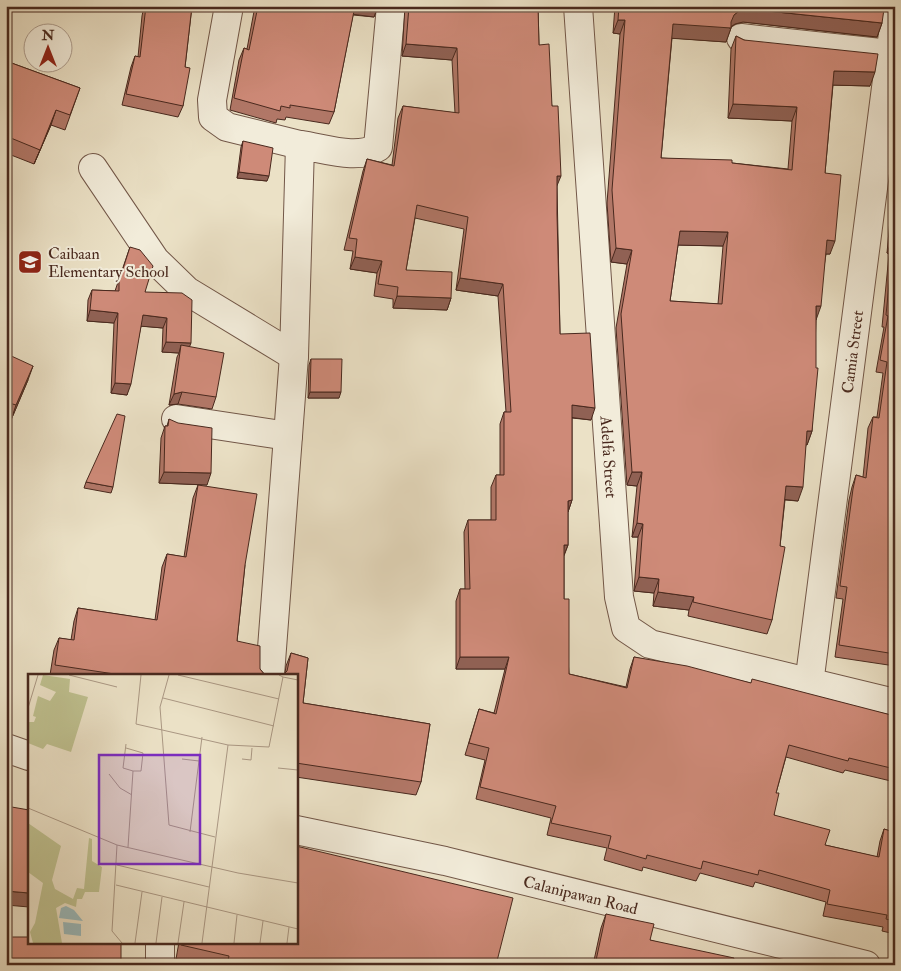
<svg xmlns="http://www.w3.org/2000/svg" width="901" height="971" font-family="'IM FELL Double Pica',serif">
	<rect width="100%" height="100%" fill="#ebe1c6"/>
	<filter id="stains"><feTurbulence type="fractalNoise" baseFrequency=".004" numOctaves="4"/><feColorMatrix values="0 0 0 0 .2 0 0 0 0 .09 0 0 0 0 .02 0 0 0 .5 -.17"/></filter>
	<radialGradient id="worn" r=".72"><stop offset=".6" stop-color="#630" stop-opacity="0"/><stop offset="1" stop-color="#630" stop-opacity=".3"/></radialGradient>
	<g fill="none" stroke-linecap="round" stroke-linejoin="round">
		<defs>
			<g id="minor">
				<path d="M229,6L212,100L213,117L227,127L300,145"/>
				<path id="s1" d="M578,6L619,597L626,628L650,644L895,703"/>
				<path d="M741,38L890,54"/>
				<path d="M93,168L155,260L187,291L294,356"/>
				<path d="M176,419L288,436"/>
				<path d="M270,675L294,356L300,145C324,148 357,161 378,147L391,6"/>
				<path id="s2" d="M809,684L895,18"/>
				<path d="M6,748L29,756"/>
				<path id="s3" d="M296,830L445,861L866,965"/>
				<path d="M160,965V942"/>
			</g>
		</defs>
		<use href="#minor" stroke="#725748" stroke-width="30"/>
		<use href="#minor" stroke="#f2ecda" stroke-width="28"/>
	</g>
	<g fill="#b17767" stroke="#49291e" fill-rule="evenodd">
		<path d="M144,6H192L185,67L183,106L178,117L122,105L131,67L135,56L138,57L142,16Z"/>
		<path d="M255,6H378L374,17L353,15L334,112L329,124L286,117L285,120L277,119L276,123L230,110L239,60L244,48L247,49Z"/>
		<path d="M405,6H538L539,45L552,106L557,187L560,334L591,420L572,418V500L568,512V545L564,556V599L569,674L626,687L630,669L634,657L895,716V782L845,770L843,773L786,757L776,793L774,815L825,845L877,857L880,841L884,829L893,832L895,826V934L882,931L883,927L823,916L826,902L755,882L753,887L700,873L696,881L643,867L642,871L604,860L607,848L547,835L551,818L476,799L485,760L465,755L479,709L494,713L505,669H456V601L460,589H465L464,532L468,520H491V487L496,475H500V424L504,412H506L498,296L456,290L464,229L415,218L406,270L451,298L447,310L393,308V299L374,296L377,273L350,269L353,251L344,250L363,171L367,159L392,165L398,118L403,106L455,113L452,60L402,56Z"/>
		<path d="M615,6H873L882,23L877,37L743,22L735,24L731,27V28L726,42L672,38L661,158L732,163L788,169L792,121L728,118L731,49L736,36L744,40L870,86L833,85L825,173L830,254H826L816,319L812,431L807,445L806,444L798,501L785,500L772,620L767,634L688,616L689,610L653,606L654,593L634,591L638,537H632L637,486L627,485L616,328L627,264L611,262L607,203L620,34L613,33ZM678,245L723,246L718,304L670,301Z"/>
		<path d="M6,61L80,88L65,130L51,125L34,164L6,153Z"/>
		<path d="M243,141L267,181L237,178L241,147Z"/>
		<path d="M895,193V666L835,657L843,599L836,598L849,500L852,487L856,475L863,477L868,428L873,417H877L883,373L876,372L884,327H882L889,254L887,253L891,209L894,199Z"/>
		<path d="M130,247L145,292L189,347L216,397L212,409L178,404L169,405L177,357L179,353L162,352L163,328L141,326L127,395L111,393L114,323L87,321L88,300L92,290L115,291Z"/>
		<path d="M6,348L8,354L28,380L11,420L6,418Z"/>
		<path d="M311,359L339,398H308L309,365Z"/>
		<path d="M169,419L207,485L159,483L161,438L165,426H167Z"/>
		<path d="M86,482L113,487L111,493L84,488Z"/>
		<path d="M198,485L245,565L237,641L265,675H50L54,650L59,638L71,640L74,621L78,608L155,620L162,567L167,554L184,557L193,498Z"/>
		<path d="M291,653L308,658L303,703L430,724L421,782L416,795L296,777V675H283L285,673L286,666Z"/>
		<path d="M606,914L650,940L732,965H593L601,928Z"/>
		<path d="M179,942H296L496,965H202L176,959Z"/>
	</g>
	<g fill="#906154" stroke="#49291e">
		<path d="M354,6H378L374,17L351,14Z"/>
		<path d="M748,9L882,23L877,37L743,22L735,24L729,28H731L726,42L668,38L673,24L734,15L740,10Z"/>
		<path d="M618,20H625L620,34L613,33Z"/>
		<path d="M406,44L457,48L452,60L402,56Z"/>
		<path d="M834,71L875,72L870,86L829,85Z"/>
		<path d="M733,104L797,107L792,121L728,118Z"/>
		<path d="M56,110L51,125L34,164L40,150Z"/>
		<path d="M239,172L269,176L267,181L237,178Z"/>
		<path d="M557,176H561L556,188Z"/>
		<path d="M680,231L728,232L723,246L675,245Z"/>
		<path d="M827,240L835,241L830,254H822Z"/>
		<path d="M891,242H893L889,254L887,253Z"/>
		<path d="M616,248L632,250L627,264L611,262Z"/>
		<path d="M355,257L382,261L377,273L350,269Z"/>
		<path d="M460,278L503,284L498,296L456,290Z"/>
		<path d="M397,296L451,298L447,310L393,308Z"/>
		<path d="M816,306H821L816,320Z"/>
		<path d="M90,310L118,313L114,323L87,321Z"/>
		<path d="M143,315L167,318L163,328L139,326Z"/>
		<path d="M166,342L191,343L187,353L181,345L179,353L162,352Z"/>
		<path d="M33,366L28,380L11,420L16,405Z"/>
		<path d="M115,383L131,384L127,395L111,393Z"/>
		<path d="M182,392L178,404L169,405L174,394Z"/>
		<path d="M310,392H341L339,398H308Z"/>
		<path d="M572,405L595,408L591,420L568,417Z"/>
		<path d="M807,431H812L807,445L802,444Z"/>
		<path d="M164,472L211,473L207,485L159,483Z"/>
		<path d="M632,472H642L637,486L627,485Z"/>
		<path d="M786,486L803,487L798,501L781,499Z"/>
		<path d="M572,500L568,512V501Z"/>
		<path d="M637,523L643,524L638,537H632Z"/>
		<path d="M564,545H568L563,557Z"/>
		<path d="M639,577L659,579L654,593L634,591Z"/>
		<path d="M658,592L694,597L689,610L653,606Z"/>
		<path d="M460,657H509L505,669H456Z"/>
		<path d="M6,891L29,893V907L6,905Z"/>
	</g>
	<g fill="#ce8a78" stroke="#49291e" fill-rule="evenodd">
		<path d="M146,6H192L185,67L190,68L183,106L126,94L135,56L140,57Z"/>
		<path d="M258,6H355L334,112L290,105V108L281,106L280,111L234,98L244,48L249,50Z"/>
		<path d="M409,6H538L539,45L549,44L552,106H558L561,176H557V214L560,334L590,333L595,408L572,405V500L568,501V545H564V599H569V674L627,688L634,657L687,666L751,683L752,679L895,716V769L849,758L848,761L789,745L776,793H779L774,815L830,830L825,845L879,857L884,829L894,832L895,829V921L886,919L887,915L827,904L830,890L759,870L758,875L703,861L701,869L647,855L646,859L608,848L611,836L551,823L556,806L480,787L489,748L469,743L479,709L496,714L509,657H460V589H470L468,520H496V475H504V412H511L503,284L460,278L468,217L417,205L406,270L452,272L451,298L397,296L398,287L378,284L382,261L355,257L357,239L349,238L367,159L394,166L403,106L459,113L457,48L406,44Z"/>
		<path d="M619,6H873V7L884,9L882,23L748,9L740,10L734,15L731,22V28L673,24L661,158L732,160V163L792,170L797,107L733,104L736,36L744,40L878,54L875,72L834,71L825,173L841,175L835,241L827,240L821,306H816V368H818L812,431H807L803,487L786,486L780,546L785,547L772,620L693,602L694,597L658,592L659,579L639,577L643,524L637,523L642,472H632L621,314L632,250L616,248L612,190L625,20H618ZM680,231L728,232L722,304L670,301Z"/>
		<path d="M6,61L80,88L70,115L56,110L40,150L6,136Z"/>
		<path d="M243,141L273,148L269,176L239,172Z"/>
		<path d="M895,198V654L839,645L847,587L840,586L853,489L856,475L866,478L873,417L879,418L887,362L880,360L888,316L886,315L893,242H891Z"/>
		<path d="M130,247L140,250L153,266L145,292L182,293L192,300L191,343L166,342L167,318L143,315L131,384L115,383L118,313L90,310L92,290L119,291V281Z"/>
		<path d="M181,345L224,353L216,397L182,392L174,394Z"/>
		<path d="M6,348L10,349L7,354L33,366L16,405L6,402Z"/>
		<path d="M311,359H342L341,392H310Z"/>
		<path d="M117,414L125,416L113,487L86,482Z"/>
		<path d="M169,419L178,423L212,428L211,473L164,472L165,426H168Z"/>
		<path d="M198,485L257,494L245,565L237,641L260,646V669L265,675H121L55,665L59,638L74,640L78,608L157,620L167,554L186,557Z"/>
		<path d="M291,653L308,658L303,703L430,724L421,782L296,763V675H283L287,671Z"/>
		<path d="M6,806L29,810V893L6,891Z"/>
		<path d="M296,846L513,898L496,965H227L229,956L181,945V942H296Z"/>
		<path d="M606,914L654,924L650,940L734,958L732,965H595Z"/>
		<path d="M6,937H29V942H121V965H6Z"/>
	</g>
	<defs>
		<symbol id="school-square" viewBox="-11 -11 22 22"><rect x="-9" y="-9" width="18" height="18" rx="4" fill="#8f2418" stroke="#f2ecda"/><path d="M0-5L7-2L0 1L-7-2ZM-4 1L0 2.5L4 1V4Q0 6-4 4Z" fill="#fff"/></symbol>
	</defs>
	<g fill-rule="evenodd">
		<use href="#school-square" x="16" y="248" width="28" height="28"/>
	</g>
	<g text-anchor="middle" stroke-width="4" stroke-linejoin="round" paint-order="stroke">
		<g font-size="16" fill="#49291e" stroke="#f2ecda" text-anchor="start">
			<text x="48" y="259">Caibaan<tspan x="48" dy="18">Elementary School</tspan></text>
		</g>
		<g font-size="16" fill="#49291e" stroke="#f2ecda">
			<text dy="6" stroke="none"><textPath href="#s2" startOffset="335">Camia Street</textPath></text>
			<text dy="6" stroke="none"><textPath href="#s1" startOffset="452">Adelfa Street</textPath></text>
			<text dy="6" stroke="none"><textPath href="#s3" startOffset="292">Calanipawan Road</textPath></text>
		</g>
	</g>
	<g transform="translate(28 674)">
		<rect width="270" height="270" fill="#ebe1c6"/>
		<path d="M15,1L42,5L41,18L60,23L43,78L19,70L15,75L0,69V48H6L8,43L5,42L10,22L22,27L28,18L12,11ZM0,149L33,172L24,206L27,215L45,225L49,214L56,215L61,164L64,165V187L74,193L71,218H57L54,225H49L48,233L37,229L28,234L34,269H5L2,258L7,249L15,209L0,198Z" fill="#bfc190"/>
		<path d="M38,232L46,236L55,247L31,244L33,234ZM35,248L53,250V262L36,260Z" fill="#9bbbbe"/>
		<path fill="none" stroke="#aa9783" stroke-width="1" d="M41,1L89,13M113,1L108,50L200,71L174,269M141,1L132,33L141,151L187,163M150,1L251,25M255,3L270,6M135,24L246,52M0,34L10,1M98,70L95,94L105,97M200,71L241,73L255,3L251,1M98,74L115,79L113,97H105L100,173M154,85L171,87M214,85L223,86L224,74M250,94L270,96M81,100L92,114L104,121M270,123V147M0,134L89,171L210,199L270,209M162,158L174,63M89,171L84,257L94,269M89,191L181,213M88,211L270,255M107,269L114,218M128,269L134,223M150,269L156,228M206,269L209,241M232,269L235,247M259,269L261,253"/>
		<path fill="#7b2cbf" fill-opacity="0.15" stroke="#7b2cbf" stroke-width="2.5" d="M71,81H172V190H71Z"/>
		<rect width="270" height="270" fill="none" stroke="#49291e" stroke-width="2.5"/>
	</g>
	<rect width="901" height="971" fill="none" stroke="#ebe1c6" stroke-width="25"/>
	<rect x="8" y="8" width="886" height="956" fill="none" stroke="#49291e" stroke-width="2.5"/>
	<rect x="12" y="12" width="876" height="946" fill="none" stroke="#49291e"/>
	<g transform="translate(48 48)"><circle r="24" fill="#f2ecda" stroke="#ae9e8f"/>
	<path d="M0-4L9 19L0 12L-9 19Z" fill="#8f2418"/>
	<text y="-8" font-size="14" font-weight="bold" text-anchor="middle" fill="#49291e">N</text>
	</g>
	<rect width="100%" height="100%" filter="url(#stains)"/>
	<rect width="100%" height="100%" fill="url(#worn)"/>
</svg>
